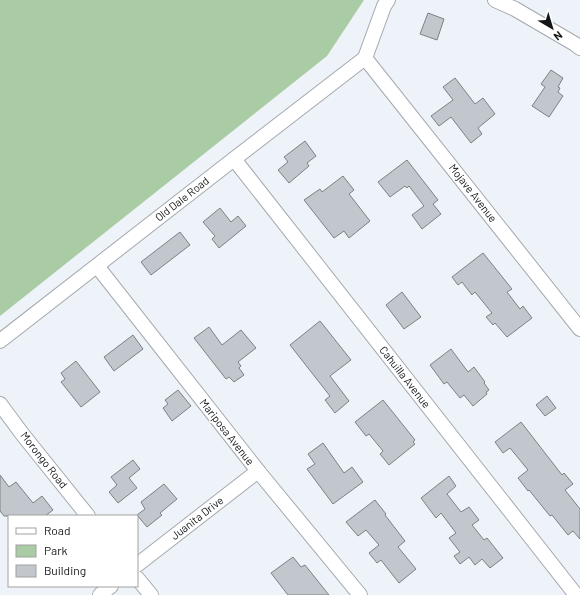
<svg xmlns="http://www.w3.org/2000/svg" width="580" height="595" font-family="Barlow,sans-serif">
	<rect width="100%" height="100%" fill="#eef3f9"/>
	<path fill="#a9cca4" d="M0,0H364L327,56L0,316Z"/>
	<g fill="#c2c7cd" stroke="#7c8186">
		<path d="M428,13L444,19L437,40L420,34Z"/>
		<path d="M551,70L563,78L558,87L560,88L558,92L563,96L549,117L532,106L545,87L541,84Z"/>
		<path d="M455,78L475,104L483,98L495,114L478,128L482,134L471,143L451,117L439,126L431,116L453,100L443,87Z"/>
		<path d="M305,141L316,156L307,163L309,166L289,183L278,170L288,162L284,157Z"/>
		<path d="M407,160L438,200L433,204L441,214L422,229L412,215L424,206L409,186L407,188L405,186L390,197L378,182Z"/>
		<path d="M343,176L354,190L349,194L370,221L349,238L344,231L334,238L304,200L320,189L322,192Z"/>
		<path d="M220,208L231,222L238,216L246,226L219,248L212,239L215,236L203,222Z"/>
		<path d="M180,232L190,245L151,275L141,262Z"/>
		<path d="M483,253L512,289L507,292L520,309L523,306L532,318L507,337L495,323L493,325L486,317L492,313L475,292L472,295L462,282L458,285L452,277Z"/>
		<path d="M402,292L421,317L404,329L386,305Z"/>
		<path d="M320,321L351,360L330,376L349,401L335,413L325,400L330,396L290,345Z"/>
		<path d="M209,327L222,345L241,330L256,348L238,362L241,366L239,368L244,375L234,382L229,377L226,379L194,338Z"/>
		<path d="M133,335L143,349L114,371L104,357Z"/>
		<path d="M451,349L468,372L474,367L485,382L484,383L489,390L486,392L487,394L473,406L464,395L460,398L447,382L444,384L430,365Z"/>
		<path d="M76,361L100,392L81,407L61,382L65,379L61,373Z"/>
		<path d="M178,390L191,406L172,421L163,408L168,404L165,400Z"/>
		<path d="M547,396L556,408L545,416L536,405Z"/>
		<path d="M383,400L415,440L413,442L415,444L389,465L380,454L383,451L369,434L366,436L355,422Z"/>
		<path d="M521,422L562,475L564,473L573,484L565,490L580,509V539L573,531L568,535L552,515L550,516L529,490L528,491L518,478L528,470L510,448L503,453L495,442Z"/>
		<path d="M323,443L344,473L352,467L363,482L333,504L307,469L315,464L308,454Z"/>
		<path d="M133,460L140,469L129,478L137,488L118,503L109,492L117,485L111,477Z"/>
		<path d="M0,475L9,487L16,482L33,503L42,496L53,510L45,516H4L0,511Z"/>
		<path d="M449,476L456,486L447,494L461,512L469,507L479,520L472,525L484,540L487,538L503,558L490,568L482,559L475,565L469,557L460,564L454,556L460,552L449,538L456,533L441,513L436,518L421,498Z"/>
		<path d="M164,484L177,499L160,513L162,515L147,527L137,515L145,509L141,502Z"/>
		<path d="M375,500L386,514L385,515L405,541L398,547L416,569L399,583L381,560L377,563L369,553L379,545L366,530L358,536L346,522Z"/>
		<path d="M293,557L301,567L305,565L329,595H288L271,573Z"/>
	</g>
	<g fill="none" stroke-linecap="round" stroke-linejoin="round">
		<defs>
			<g id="minor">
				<path d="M495,0L515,9L575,44L580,48"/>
				<path d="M365,58L580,329"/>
				<path d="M365,58L384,6L388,0"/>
				<path d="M234,159L576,595"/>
				<path d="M97,266L258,471L360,595"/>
				<path d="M0,341L234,159L365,58"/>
				<path d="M0,404L23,435L88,516"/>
				<path d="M137,565L258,471"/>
				<path d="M137,578L151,595"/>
				<path d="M100,595L111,586"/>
			</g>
		</defs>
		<use href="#minor" stroke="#a4a9af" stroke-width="16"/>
		<use href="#minor" stroke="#fff" stroke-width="14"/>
	</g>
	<g text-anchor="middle" stroke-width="3" stroke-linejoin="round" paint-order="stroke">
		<g font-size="11" fill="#131517" stroke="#fff">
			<text transform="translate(473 193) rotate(52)" y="4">Mojave Avenue</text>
			<text transform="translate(182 199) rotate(-38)" y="4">Old Dale Road</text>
			<text transform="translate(405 377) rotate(52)" y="4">Cahuilla Avenue</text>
			<text transform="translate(227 432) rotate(52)" y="4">Mariposa Avenue</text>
			<text transform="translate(44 460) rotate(52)" y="4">Morongo Road</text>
			<text transform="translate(197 518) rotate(-38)" y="4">Juanita Drive</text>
		</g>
	</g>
	<rect x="8" y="515" width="130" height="72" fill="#ffffff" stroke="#a1a1a2"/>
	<rect x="16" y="528" width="20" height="6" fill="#ffffff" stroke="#a1a1a2"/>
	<text x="44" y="535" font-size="12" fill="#131517">Road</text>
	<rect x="16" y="545" width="20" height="12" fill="#a9cca4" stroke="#a1a1a2"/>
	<text x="44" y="555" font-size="12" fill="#131517">Park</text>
	<rect x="16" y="565" width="20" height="12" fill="#c2c7cd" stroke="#a1a1a2"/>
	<text x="44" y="575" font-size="12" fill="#131517">Building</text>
	<g transform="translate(552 28) rotate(142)" stroke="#ffffff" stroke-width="3" paint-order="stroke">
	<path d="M0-3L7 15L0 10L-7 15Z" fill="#131517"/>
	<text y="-6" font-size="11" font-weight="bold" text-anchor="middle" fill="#131517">N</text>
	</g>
</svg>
